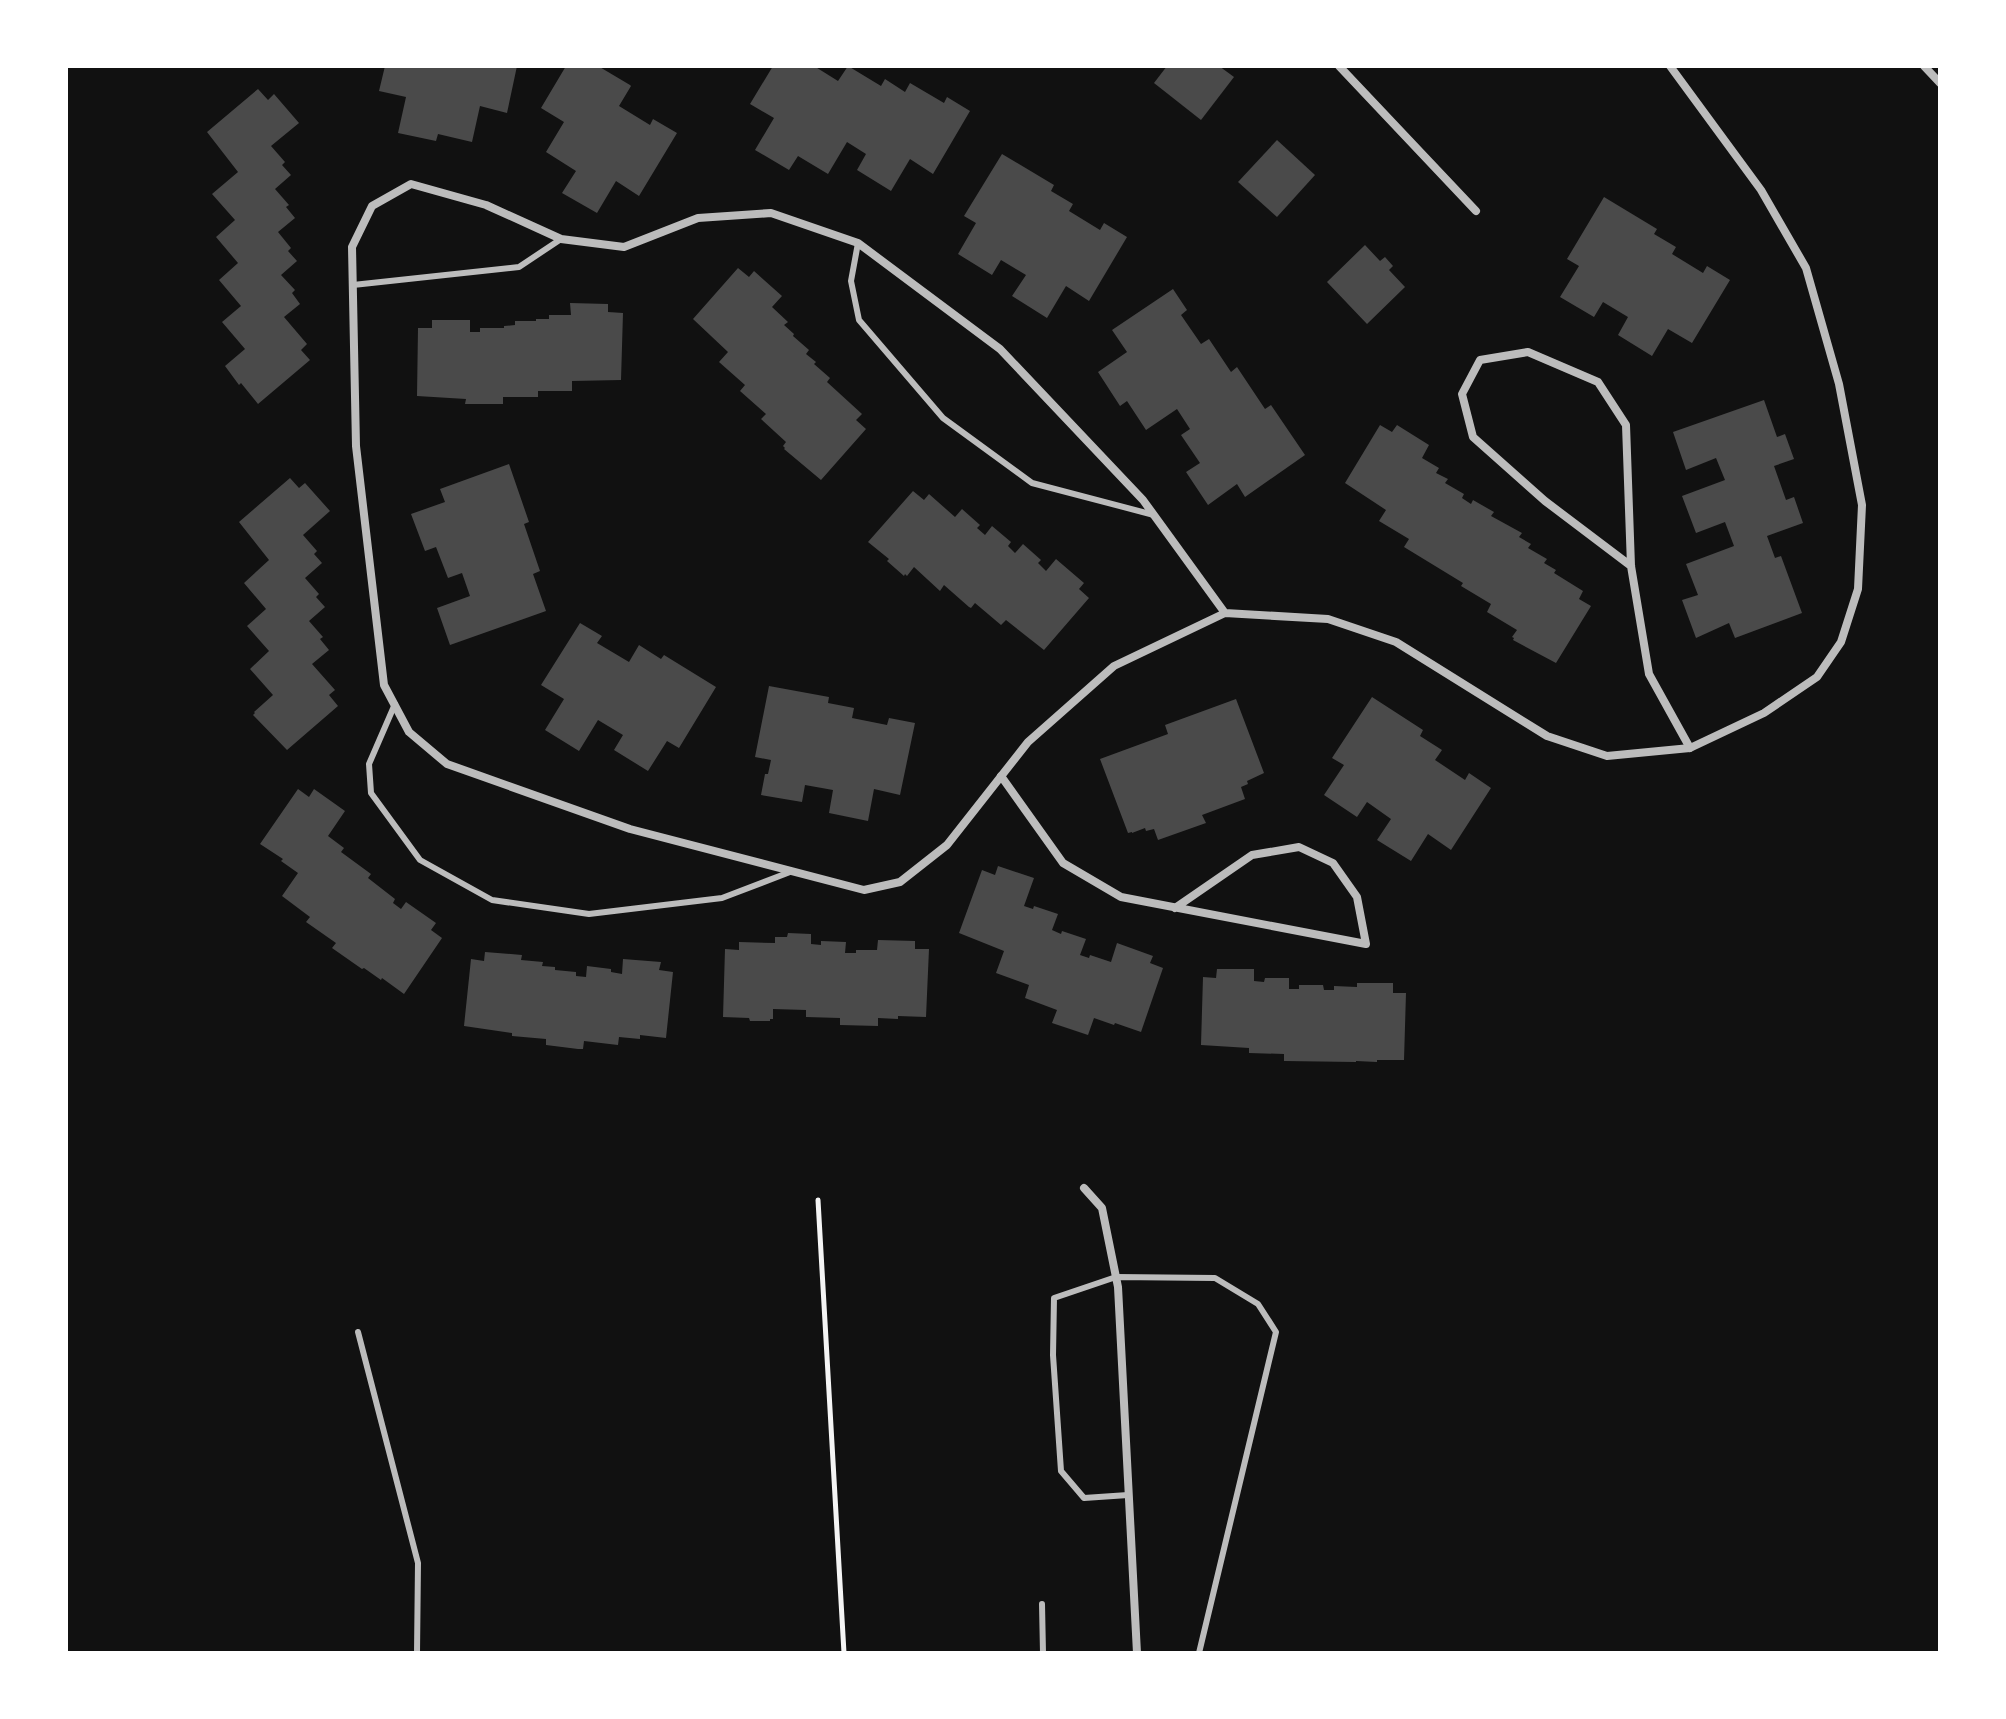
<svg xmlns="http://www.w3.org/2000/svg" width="2006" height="1719" font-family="'Noto Serif',serif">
	<rect width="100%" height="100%" fill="#111"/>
	<g fill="#4a4a4a">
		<path d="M385,66H517L507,113L480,106L472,142L438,134L436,141L398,133L406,97L379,91Z"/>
		<path d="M566,66H598L630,85L631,86L619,106L650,125L653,119L677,133L639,196L616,181L597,213L562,193L576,171L546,152L564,122L541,108Z"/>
		<path d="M773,66H814L838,81L848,66L881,86L885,79L905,92L910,83L944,103L947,97L970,111L933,174L910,159L891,191L857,170L866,154L847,142L828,174L798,156L789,170L755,150L774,118L750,104Z"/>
		<path d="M1167,66H1219L1234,77L1201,120L1154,83Z"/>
		<path d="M258,89L268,100L274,94L299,123L271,146L285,162L282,165L291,175L275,189L289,205L286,207L295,218L278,232L291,248L288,251L297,261L281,275L295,290L292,293L300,304L284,317L307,344L301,350L310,360L258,404L241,383L239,385L225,366L245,349L222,322L241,306L219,280L238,263L216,237L235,220L212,194L238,172L207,132Z"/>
		<path d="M1277,140L1315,175L1277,217L1238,182Z"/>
		<path d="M1002,154L1054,185L1051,191L1073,204L1069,211L1100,230L1104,223L1127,237L1089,301L1066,286L1047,318L1012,296L1026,275L1001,260L992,275L958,254L976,223L964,216Z"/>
		<path d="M1604,197L1657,229L1654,234L1676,247L1672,254L1703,273L1707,266L1730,280L1692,343L1668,329L1652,356L1618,335L1628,317L1603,302L1594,317L1560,297L1579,266L1567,259Z"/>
		<path d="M1365,245L1380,261L1385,257L1393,266L1389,270L1405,287L1367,324L1327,282Z"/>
		<path d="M738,268L749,277L754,271L782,296L772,307L788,322L784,325L794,334L793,336L809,350L806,354L816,362L814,364L830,378L827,382L862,414L856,420L866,429L821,480L784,449L785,448L783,446L786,442L761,419L766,414L740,391L745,385L719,362L728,352L693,319Z"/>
		<path d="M1173,289L1187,310L1181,315L1201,344L1209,339L1231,372L1237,367L1265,409L1271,405L1305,455L1245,497L1237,484L1208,505L1186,472L1200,463L1181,435L1190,429L1177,409L1146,430L1127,401L1120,406L1098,372L1127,352L1112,330Z"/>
		<path d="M570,303L608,304V312L623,313L621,380L572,381V391H538V397H503V404H465L466,399L417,396L418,328H432V320H470V332H480V328H504V326L515,325V321H536V319H549V315H571Z"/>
		<path d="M1764,400L1777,437L1785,434L1794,459L1774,466L1786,500L1794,497L1803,523L1767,536L1775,558L1781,556L1802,613L1735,638L1729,623L1696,638L1682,600L1698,595L1686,564L1734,546L1725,522L1696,533L1682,496L1725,480L1716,458L1686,470L1673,432Z"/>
		<path d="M1380,425L1392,432L1397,425L1429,445L1422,458L1439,468L1436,473L1448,479L1445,483L1464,494L1462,498L1471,504L1473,500L1494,512L1491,516L1522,533L1519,537L1531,544L1528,548L1547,559L1544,563L1556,570L1554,573L1583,591L1579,599L1591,606L1556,663L1513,640L1514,638L1512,637L1517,630L1487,612L1491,604L1461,586L1463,583L1404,547L1409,539L1379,521L1386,510L1345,483Z"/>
		<path d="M509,464L529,522L524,524L540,571L533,574L546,611L450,645L437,608L470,596L462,573L448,578L436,547L425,551L411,514L445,502L440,489Z"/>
		<path d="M290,478L299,488L305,483L330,511L303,535L317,551L314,554L322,563L305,578L319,594L316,597L325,607L309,621L323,637L320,639L329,650L312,664L335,690L329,695L338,706L287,750L253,715L255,713L254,712L273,695L250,669L269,651L247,626L266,609L244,583L269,560L239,522Z"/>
		<path d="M913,491L924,500L929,494L955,517L962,509L980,525L977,528L985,535L992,526L1011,542L1008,546L1015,553L1023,544L1041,560L1038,563L1046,571L1056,559L1084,583L1079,589L1089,598L1044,650L1006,620L1001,625L975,603L971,608L969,607L944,585L940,591L914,567L907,576L905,574L904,576L887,561L889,559L868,542Z"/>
		<path d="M580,623L602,636L597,643L629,662L639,645L661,659L664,655L716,687L679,748L667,741L648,771L614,750L623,735L598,720L579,751L545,730L564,699L541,685Z"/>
		<path d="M769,686L829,697L828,703L854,708L852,718L887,725L889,718L915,723L900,795L874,789L868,821L829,813L833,790L805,785L802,802L761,795L765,774H768L771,760L755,757Z"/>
		<path d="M1372,697L1423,730L1420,736L1442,750L1435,760L1465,780L1469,773L1491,788L1451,850L1428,834L1411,861L1377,840L1391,819L1367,802L1357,817L1324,795L1344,765L1332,758Z"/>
		<path d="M1236,699L1264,773L1247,781L1248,784L1241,787L1245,799L1202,815L1206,823L1158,840L1154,829L1146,831L1145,828L1132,833V832L1128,833L1100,759L1168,734L1165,725Z"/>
		<path d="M298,789L309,797L314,789L345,811L328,836L344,848L341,852L371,874L368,878L395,899L393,903L401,909L406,902L436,923L431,930L442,938L404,994L382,978L381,980L364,968L362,969L332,948L336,943L306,922L310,917L282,896L298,873L281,861L283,859L260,844Z"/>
		<path d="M998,866L1034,878L1024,906L1033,909L1034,906L1058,914L1052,930L1061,934L1062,931L1086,939L1080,955L1089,958L1090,955L1111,962L1117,943L1153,956L1150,963L1163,968L1141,1032L1115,1023L1114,1025L1094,1018L1088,1035L1052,1023L1057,1010L1025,998L1029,985L996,973L1004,951L959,933L982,870L995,875Z"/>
		<path d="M788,933L811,934V944L821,945V941L846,942L845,953H856V950H877L878,940L915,941V949H929L926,1017L898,1016V1019L878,1018V1026L840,1025V1018L806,1017V1010L773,1009V1019H770V1021H750L749,1018L723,1017L725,949L739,950V942L775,943V937H787Z"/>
		<path d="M485,952L522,955L521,960L543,962L542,966L555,967V970L576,972V976L586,977L587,966L611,969V972L622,974L623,959L661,962L659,970L673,972L666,1038L640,1035V1039L619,1037L618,1045L584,1041L583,1049H578L546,1045V1039L512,1036V1033L464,1026L471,959L484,961Z"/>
		<path d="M1217,969H1254V981L1264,982L1265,978H1289V989H1299V985H1323L1324,990H1334V986L1357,987V983H1393V993H1406L1404,1060H1377V1062L1356,1061V1062L1284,1061V1054L1249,1053V1048L1201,1045L1203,977L1216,978Z"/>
	</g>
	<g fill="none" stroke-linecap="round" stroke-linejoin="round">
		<path stroke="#f5f5f5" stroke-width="5" d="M818,1200L844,1653"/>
		<g stroke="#bcbcbc" stroke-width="6">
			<path d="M858,243L851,281L859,320L943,418L1032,483L1154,515"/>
			<path d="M353,285L519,267L561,239"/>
			<path d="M395,704L369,764L371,793L420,860L492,900L589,914L722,898L790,872"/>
			<path d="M358,1332L418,1563L417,1653"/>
			<path d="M1128,1495L1084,1498L1061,1471L1053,1355L1054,1298L1116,1277L1215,1278L1258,1304L1276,1332L1199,1653"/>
			<path d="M1042,1604L1043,1653"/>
		</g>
		<g stroke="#bcbcbc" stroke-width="8">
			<path d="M1339,66L1476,211"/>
			<path d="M1924,66L1940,83"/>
			<path d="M1631,566L1545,501L1473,437L1462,394L1480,360L1528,352L1598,382L1626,425L1631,566L1649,674L1690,748"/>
			<path d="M1225,613L1143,500L1000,349L858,243L771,213L698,218L624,247L561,239L486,205L411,184L372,206L352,247L356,446L384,685L409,732L447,764L630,829L864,890L900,882L947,845L1028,742L1114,666L1225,613L1328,619L1396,642L1547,736L1607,756L1690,748L1764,713L1817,677L1841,642L1858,589L1862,505L1839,384L1806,268L1761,190L1670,66"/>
			<path d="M1001,776L1063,863L1121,897L1366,944L1357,897L1333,863L1299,847L1252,855L1175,908"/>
			<path d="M1084,1188L1102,1208L1118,1287L1137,1653"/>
		</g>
	</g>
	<rect width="2006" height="1719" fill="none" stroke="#ffffff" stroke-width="136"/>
</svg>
